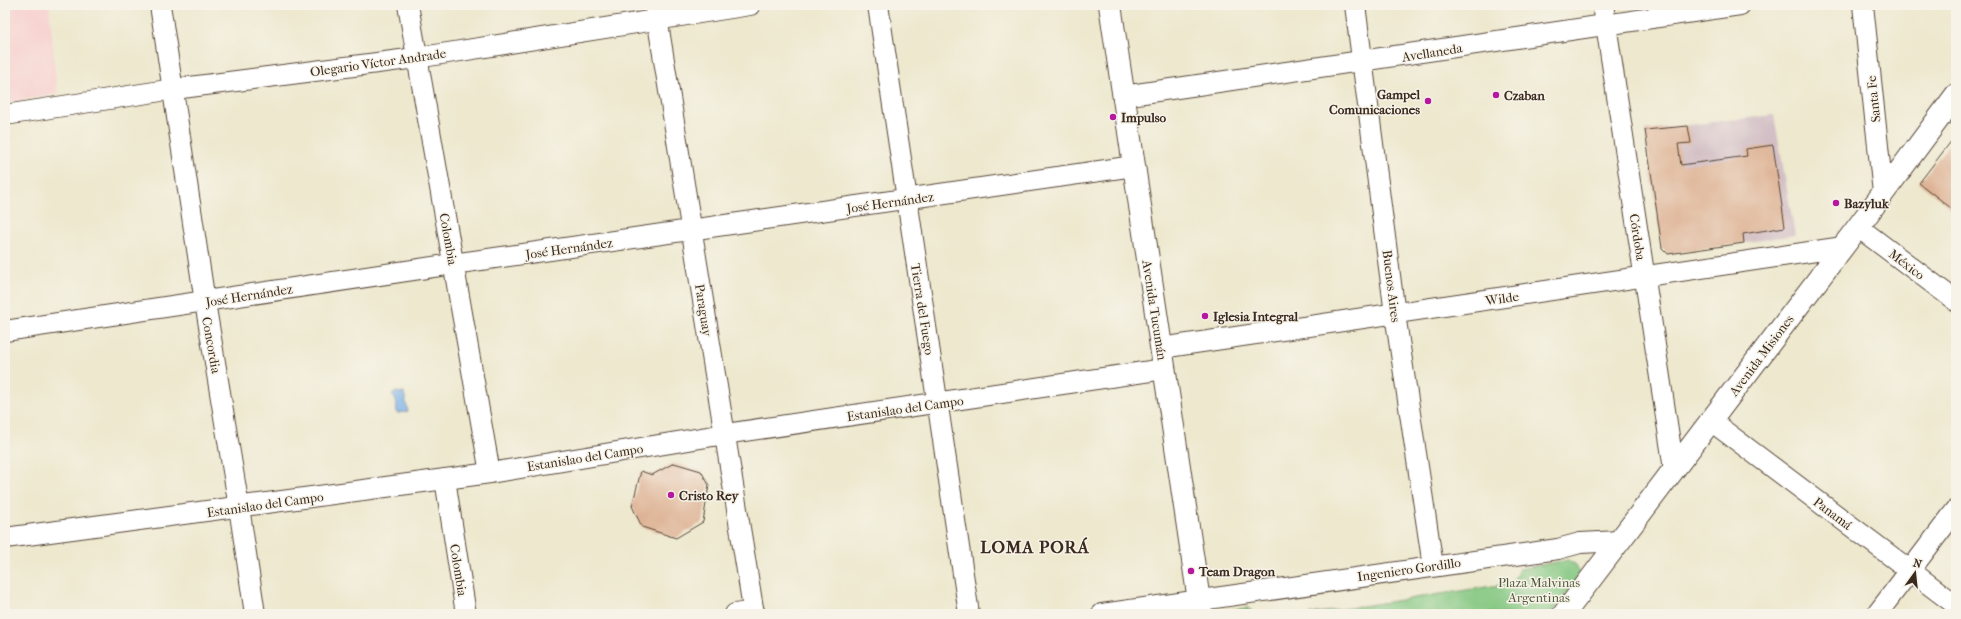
<svg xmlns="http://www.w3.org/2000/svg" width="1961" height="619" font-family="'IM FELL French Canon',serif">
	<rect width="100%" height="100%" fill="#f7f3e8"/>
	<filter id="ink" filterUnits="userSpaceOnUse"><feTurbulence type="fractalNoise" baseFrequency=".025" numOctaves="2"/><feDisplacementMap in="SourceGraphic" scale="8" xChannelSelector="R" yChannelSelector="G"/><feConvolveMatrix kernelMatrix="1 2 1 2 8 2 1 2 1" color-interpolation-filters="sRGB"/></filter>
	<filter id="wash" filterUnits="userSpaceOnUse"><feTurbulence type="fractalNoise" baseFrequency=".012" numOctaves="4" result="noise"/><feDisplacementMap in="SourceGraphic" scale="16" xChannelSelector="R" yChannelSelector="G"/><feGaussianBlur stdDeviation="0.9" result="paint"/><feColorMatrix in="noise" values="0 0 0 0 0 0 0 0 0 0 0 0 0 0 0 0 0 1.4 0 .05"/><feComposite in="paint" operator="in"/></filter>
	<g filter="url(#wash)">
		<rect width="100%" height="100%" fill="#ede8ce"/>
		<path fill="#f7d0cf" d="M5,5H49L57,94L5,103Z"/>
		<path fill="#d2bec5" d="M1774,115L1795,235L1668,254L1662,248L1645,130Z"/>
		<g fill="#85c882" stroke="#607950">
			<path d="M1568,560L1576,565L1581,575L1551,614H1310L1512,583L1519,569Z"/>
			<path d="M1248,608L1255,614H1223L1226,611Z"/>
		</g>
		<path fill="#7cb2ea" stroke="#5c6e84" d="M396,392L404,393L408,412L397,413L396,400L392,395Z"/>
		<g id="blocks">
			<g fill="#deb395">
				<path d="M1688,126L1691,143L1678,144L1681,165L1747,156L1746,149L1773,145L1785,227L1743,234L1744,243L1668,254L1662,248L1645,130Z"/>
				<path d="M1956,135V212L1919,183Z"/>
				<path d="M674,463L701,471L709,485L703,522L676,538L642,527L632,506L641,471L652,475Z"/>
			</g>
		</g>
	</g>
	<g filter="url(#ink)">
		<use href="#blocks" fill-opacity="0" stroke="#564638" stroke-width="1"/>
		<g fill="none" stroke-linecap="round" stroke-linejoin="round">
			<defs>
				<g id="minor">
					<path d="M160,5L205,302L239,507L255,614"/>
					<path d="M408,5L490,473"/>
					<path d="M655,5L754,614"/>
					<path d="M878,5L969,614"/>
					<path d="M1355,5L1395,314L1433,566"/>
					<path d="M1603,5L1674,469"/>
					<path d="M1863,5L1883,193"/>
					<path d="M1123,96L1740,5"/>
					<path d="M5,115L174,89L416,58L750,5"/>
					<path d="M1858,227L1956,301"/>
					<path d="M5,331L453,264L1134,166"/>
					<path d="M1161,348L1843,247"/>
					<path d="M1711,421L1956,605"/>
					<path d="M445,479L466,614"/>
					<path d="M5,538L490,473L725,434L1164,369"/>
					<path d="M735,614L754,611"/>
					<path d="M1102,614L1558,549L1580,543L1620,541"/>
					<path d="M1877,614L1956,510"/>
				</g>
				<g id="major">
					<path d="M1110,5L1201,614"/>
					<path d="M1564,614L1858,227L1956,95"/>
				</g>
			</defs>
			<use href="#minor" stroke="#564638" stroke-width="22"/>
			<use href="#major" stroke="#564638" stroke-width="24"/>
			<use href="#minor" stroke="#fff" stroke-width="20"/>
			<use href="#major" stroke="#fff" stroke-width="22"/>
		</g>
	</g>
	<g fill="#b5179e" stroke="#f7f3e8" stroke-width="1.5">
		<circle cx="1496" cy="95" r="4"/>
		<circle cx="1428" cy="101" r="4"/>
		<circle cx="1113" cy="117" r="4"/>
		<circle cx="1836" cy="203" r="4"/>
		<circle cx="1205" cy="316" r="4"/>
		<circle cx="671" cy="495" r="4"/>
		<circle cx="1191" cy="571" r="4"/>
	</g>
	<g text-anchor="middle" stroke-width="3" stroke-linejoin="round" paint-order="stroke">
		<g font-size="13" fill="#3b2a1e" stroke="#f7f3e8">
			<text transform="translate(1432 52) rotate(-9)" y="5">Avellaneda</text>
			<text transform="translate(378 62) rotate(-8)" y="5">Olegario Víctor Andrade</text>
			<text transform="translate(1873 99) rotate(-96)" y="5">Santa Fe</text>
			<text transform="translate(890 202) rotate(-8)" y="5">José Hernández</text>
			<text transform="translate(1638 237) rotate(81)" y="5">Córdoba</text>
			<text transform="translate(449 239) rotate(80)" y="5">Colombia</text>
			<text transform="translate(569 248) rotate(-8)" y="5">José Hernández</text>
			<text transform="translate(1907 264) rotate(37)" y="5">México</text>
			<text transform="translate(1392 286) rotate(83)" y="5">Buenos Aires</text>
			<text transform="translate(249 295) rotate(-9)" y="5">José Hernández</text>
			<text transform="translate(1502 298) rotate(-8)" y="5">Wilde</text>
			<text transform="translate(923 309) rotate(81)" y="5">Tierra del Fuego</text>
			<text transform="translate(704 310) rotate(81)" y="5">Paraguay</text>
			<text transform="translate(1155 310) rotate(81)" y="5">Avenida Tucumán</text>
			<text transform="translate(212 345) rotate(80)" y="5">Concordia</text>
			<text transform="translate(1761 355) rotate(-53)" y="5">Avenida Misiones</text>
			<text transform="translate(905 408) rotate(-8)" y="5">Estanislao del Campo</text>
			<text transform="translate(585 457) rotate(-9)" y="5">Estanislao del Campo</text>
			<text transform="translate(265 504) rotate(-8)" y="5">Estanislao del Campo</text>
			<text transform="translate(1833 513) rotate(37)" y="5">Panamá</text>
			<text transform="translate(1409 569) rotate(-8)" y="5">Ingeniero Gordillo</text>
			<text transform="translate(459 570) rotate(81)" y="5">Colombia</text>
		</g>
		<g font-size="13" font-weight="bold" fill="#3b2a1e" stroke="#f7f3e8" text-anchor="start">
			<text x="1420" y="99" text-anchor="end">Gampel<tspan x="1420" dy="15">Comunicaciones</tspan></text>
			<text x="1504" y="100">Czaban</text>
			<text x="1121" y="122">Impulso</text>
			<text x="1844" y="208">Bazyluk</text>
			<text x="1213" y="321">Iglesia Integral</text>
			<text x="679" y="500">Cristo Rey</text>
			<text x="1199" y="576">Team Dragon</text>
		</g>
		<g font-size="13" fill="#51593c" stroke="#f7f3e8">
			<text x="1539" y="587">Plaza Malvinas<tspan x="1539" dy="15">Argentinas</tspan></text>
		</g>
		<g font-size="17" font-weight="bold" letter-spacing="1" fill="#3b2a1e" stroke="#f7f3e8">
			<text x="1035" y="553">LOMA PORÁ</text>
		</g>
	</g>
	<rect width="1961" height="619" fill="none" stroke="#f7f3e8" stroke-width="20"/>
	<g transform="translate(1915 573) rotate(15)" stroke="#f7f3e8" stroke-width="3" paint-order="stroke">
	<path d="M0-3L7 15L0 10L-7 15Z" fill="#3b2a1e"/>
	<text y="-6" font-size="11" font-weight="bold" text-anchor="middle" fill="#3b2a1e">N</text>
	</g>
</svg>
